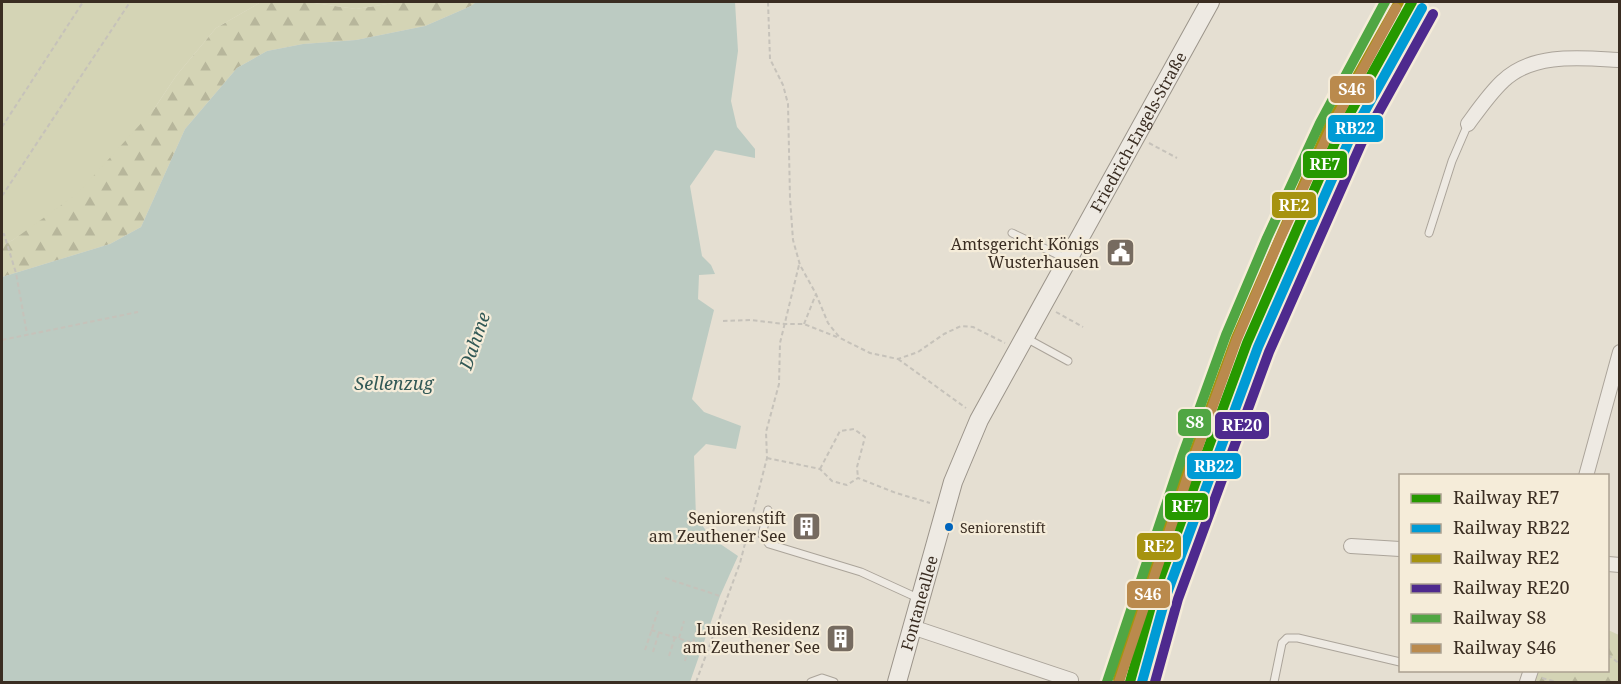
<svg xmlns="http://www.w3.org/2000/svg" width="1621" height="684" font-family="'Noto Serif',serif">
	<defs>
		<pattern id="forest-firs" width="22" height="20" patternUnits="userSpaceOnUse" patternTransform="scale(1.5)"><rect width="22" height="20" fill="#d4d4b5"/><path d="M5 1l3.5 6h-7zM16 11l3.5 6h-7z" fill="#b7b69b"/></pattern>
	</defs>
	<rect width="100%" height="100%" fill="#e5dfd2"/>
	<g fill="url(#forest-firs)">
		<path d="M261,2H307L356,9L400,2H476L471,6L425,26L356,40L303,44L267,51L237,68L185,129L141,227L110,244L2,277V245L13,240L34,223L154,109L176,76L216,28Z"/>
		<path d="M1608,630L1619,635V682H1532L1535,671L1608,670Z"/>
	</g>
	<g fill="#d4d4b5">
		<path d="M2,2H261L216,28L176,76L154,109L78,193L13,240L2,245Z"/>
		<path d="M307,2H400L356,9Z"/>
	</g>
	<path fill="#bccbc2" d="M476,2H735L738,51L731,101L737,127L755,149V158L715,150L690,186L702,256L711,265L715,274L699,275L698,299L714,310L692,399L704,412L741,426L736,449L706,444L694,456L696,518L713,539L738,556L720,596L690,682H2V277L110,244L141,227L185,129L237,68L267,51L303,44L356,40L425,26L471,6Z"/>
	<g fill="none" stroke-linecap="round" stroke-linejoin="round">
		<defs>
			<g id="service">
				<path d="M1012,233L1067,259"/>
				<path d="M1429,233L1452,161L1468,124"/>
				<path d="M1026,338L1068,361"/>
				<path d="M768,510L762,535L769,544L861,572L920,599"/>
				<path d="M811,682L822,678L834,682"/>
				<path d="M1274,682L1282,643L1287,638H1298L1400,662"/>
			</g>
			<g id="minor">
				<path d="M1468,124C1479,109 1490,93 1503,81C1533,52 1582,58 1620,60"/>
				<path d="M1586,476L1620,352"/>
				<path d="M1351,546L1400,549"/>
				<path d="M1608,564L1620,565"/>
				<path d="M912,627L1071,680"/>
				<path d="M1527,682L1531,670"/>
			</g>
			<g id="secondary">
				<path id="s1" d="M897,682L953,482L979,420L1210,2"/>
			</g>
		</defs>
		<use href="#service" stroke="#aba49a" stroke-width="9"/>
		<use href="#minor" stroke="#aba49a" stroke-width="16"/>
		<use href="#secondary" stroke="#9b948a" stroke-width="20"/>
		<g stroke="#c6c2ba" stroke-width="2" stroke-dasharray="4.5 3" stroke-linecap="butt">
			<path d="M768,2L770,59L783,85L788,104L790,198L793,240L800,265L816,294L828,323L840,338L870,353L898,359L918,352L944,334L961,326L973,327L1005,343"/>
			<path d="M2,127L83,2"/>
			<path d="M1149,143L1177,158"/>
			<path d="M2,196L130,2"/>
			<path d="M2,235L4,234L16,273L27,334"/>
			<path d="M1056,312L1083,327"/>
			<path d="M723,321L750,320L785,324H804L837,337"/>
			<path d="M804,324L816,294"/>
			<path d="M2,340L138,312"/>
			<path d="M898,359L966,408"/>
			<path d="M767,458L820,469L832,481L847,485L858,478L896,493L930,503"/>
			<path d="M820,469L840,431L854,429L865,437L857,467L858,478"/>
			<path d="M665,578L720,596"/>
			<path d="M651,630L703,646"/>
			<path d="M679,638L684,621"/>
			<path d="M693,643L698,626"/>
			<path d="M645,650L658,611"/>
			<path d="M653,652L659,632"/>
			<path d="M1608,655L1620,664"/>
			<path d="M669,656L675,637"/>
			<path d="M685,661L690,642"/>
			<path d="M1542,678L1557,682"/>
			<path d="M696,682L740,563L767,458L766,432L779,384L780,343L799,265"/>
		</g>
		<use href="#service" stroke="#eeeae3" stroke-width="7"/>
		<use href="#minor" stroke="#eeeae3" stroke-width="14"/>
		<use href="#secondary" stroke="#eeeae3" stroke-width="18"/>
		<defs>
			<path id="rail-1" d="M1130,682L1155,592L1247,343L1340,131L1412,2"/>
			<path id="rail-2" d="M1142,682L1166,596L1258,347L1351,136L1422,8"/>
			<path id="rail-3" d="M1118,679L1144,588L1236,338L1329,126L1399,2"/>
			<path id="rail-4" d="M1155,682L1178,599L1269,352L1362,142L1433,14"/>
			<path id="rail-5" d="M1107,682L1182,457L1226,335L1267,238L1320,123L1385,2"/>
			<path id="rail-6" d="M1119,682L1193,461L1237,339L1278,243L1331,128L1396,8"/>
		</defs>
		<use href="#rail-1" stroke="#f5ecd9" stroke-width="15"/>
		<use href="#rail-2" stroke="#f5ecd9" stroke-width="15"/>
		<use href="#rail-3" stroke="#f5ecd9" stroke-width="15"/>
		<use href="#rail-4" stroke="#f5ecd9" stroke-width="15"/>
		<use href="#rail-5" stroke="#f5ecd9" stroke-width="15"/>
		<use href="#rail-6" stroke="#f5ecd9" stroke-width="15"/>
		<use href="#rail-1" stroke="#269900" stroke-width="10"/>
		<use href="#rail-2" stroke="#009bd5" stroke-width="10"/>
		<use href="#rail-3" stroke="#a6930f" stroke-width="10"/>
		<use href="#rail-4" stroke="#4e2a8e" stroke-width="10"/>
		<use href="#rail-5" stroke="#50a643" stroke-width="10"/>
		<use href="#rail-6" stroke="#ba8a4d" stroke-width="10"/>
	</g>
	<defs>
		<symbol id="civic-square" viewBox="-11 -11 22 22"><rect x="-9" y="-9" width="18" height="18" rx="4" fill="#766b60" stroke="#f5ecd9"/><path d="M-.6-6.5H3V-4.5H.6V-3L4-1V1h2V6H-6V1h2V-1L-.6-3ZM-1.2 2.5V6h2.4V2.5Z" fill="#fff"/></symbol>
		<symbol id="building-square" viewBox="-11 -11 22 22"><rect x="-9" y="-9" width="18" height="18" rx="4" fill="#766b60" stroke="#f5ecd9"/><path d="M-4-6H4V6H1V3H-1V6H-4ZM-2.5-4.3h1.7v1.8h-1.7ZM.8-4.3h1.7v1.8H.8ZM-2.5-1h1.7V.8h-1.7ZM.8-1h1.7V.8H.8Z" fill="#fff"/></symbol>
	</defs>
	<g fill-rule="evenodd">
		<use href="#civic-square" x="1104" y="236" width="33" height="33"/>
		<use href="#building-square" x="790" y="510" width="33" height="33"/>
		<use href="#building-square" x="824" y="622" width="33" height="33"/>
	</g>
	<circle fill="#0065bd" stroke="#f5ecd9" stroke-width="2" cx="949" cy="527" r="5"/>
	<g text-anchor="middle" stroke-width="4.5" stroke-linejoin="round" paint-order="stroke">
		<g font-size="14" fill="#3a2d22" stroke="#f5ecd9" text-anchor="start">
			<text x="960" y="533">Seniorenstift</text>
		</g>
		<g font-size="16" fill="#3a2d22" stroke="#f5ecd9">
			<text dy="6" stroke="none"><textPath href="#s1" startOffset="604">Friedrich-Engels-Straße</textPath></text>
			<text dy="6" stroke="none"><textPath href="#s1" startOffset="82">Fontaneallee</textPath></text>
		</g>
		<g font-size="16" fill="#3a2d22" stroke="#f5ecd9" text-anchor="end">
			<text x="1099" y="250">Amtsgericht Königs<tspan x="1099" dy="18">Wusterhausen</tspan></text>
			<text x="786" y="524">Seniorenstift<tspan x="786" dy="18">am Zeuthener See</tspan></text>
			<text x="820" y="635">Luisen Residenz<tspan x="820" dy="18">am Zeuthener See</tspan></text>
		</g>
		<g font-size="18" font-style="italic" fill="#325956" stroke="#f5ecd9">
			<text transform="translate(475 341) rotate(-71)" y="6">Dahme</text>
			<text x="394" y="390">Sellenzug</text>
		</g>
	</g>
	<g stroke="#f5ecd9" stroke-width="2">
		<rect x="1329" y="75" width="46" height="29" rx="6" fill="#ba8a4d"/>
		<rect x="1327" y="114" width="57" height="29" rx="6" fill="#009bd5"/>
		<rect x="1302" y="150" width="46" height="29" rx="6" fill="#269900"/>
		<rect x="1271" y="191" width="46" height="28" rx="6" fill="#a6930f"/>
		<rect x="1177" y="408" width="35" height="29" rx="6" fill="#50a643"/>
		<rect x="1214" y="411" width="56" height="29" rx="6" fill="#4e2a8e"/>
		<rect x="1186" y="452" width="56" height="28" rx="6" fill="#009bd5"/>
		<rect x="1164" y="492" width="45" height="29" rx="6" fill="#269900"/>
		<rect x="1136" y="532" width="46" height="29" rx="6" fill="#a6930f"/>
		<rect x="1126" y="580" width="45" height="29" rx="6" fill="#ba8a4d"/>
	</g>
	<g font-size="16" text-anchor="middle" font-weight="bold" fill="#fff">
		<text x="1352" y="95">S46</text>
		<text x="1355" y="134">RB22</text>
		<text x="1325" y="170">RE7</text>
		<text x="1294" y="211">RE2</text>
		<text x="1195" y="428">S8</text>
		<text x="1242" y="431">RE20</text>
		<text x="1214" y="472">RB22</text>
		<text x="1187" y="512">RE7</text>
		<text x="1159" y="552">RE2</text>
		<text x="1148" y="600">S46</text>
	</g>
	<rect width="1621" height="684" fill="none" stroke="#3a2d22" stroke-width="6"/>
	<rect x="1399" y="474" width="210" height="198" fill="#f5ecd9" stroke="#aaa090" stroke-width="1.5"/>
	<rect x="1411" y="494" width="30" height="9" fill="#269900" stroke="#aaa090" stroke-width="1.5"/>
	<text x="1453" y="504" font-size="18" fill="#3a2d22">Railway RE7</text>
	<rect x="1411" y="524" width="30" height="9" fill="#009bd5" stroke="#aaa090" stroke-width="1.5"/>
	<text x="1453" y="534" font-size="18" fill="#3a2d22">Railway RB22</text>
	<rect x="1411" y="554" width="30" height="9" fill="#a6930f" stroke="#aaa090" stroke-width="1.5"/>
	<text x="1453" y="564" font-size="18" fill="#3a2d22">Railway RE2</text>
	<rect x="1411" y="584" width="30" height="9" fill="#4e2a8e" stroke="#aaa090" stroke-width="1.5"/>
	<text x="1453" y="594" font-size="18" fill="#3a2d22">Railway RE20</text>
	<rect x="1411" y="614" width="30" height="9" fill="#50a643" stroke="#aaa090" stroke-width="1.5"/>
	<text x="1453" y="624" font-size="18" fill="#3a2d22">Railway S8</text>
	<rect x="1411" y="644" width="30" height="9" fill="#ba8a4d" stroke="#aaa090" stroke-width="1.5"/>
	<text x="1453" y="654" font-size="18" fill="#3a2d22">Railway S46</text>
</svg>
